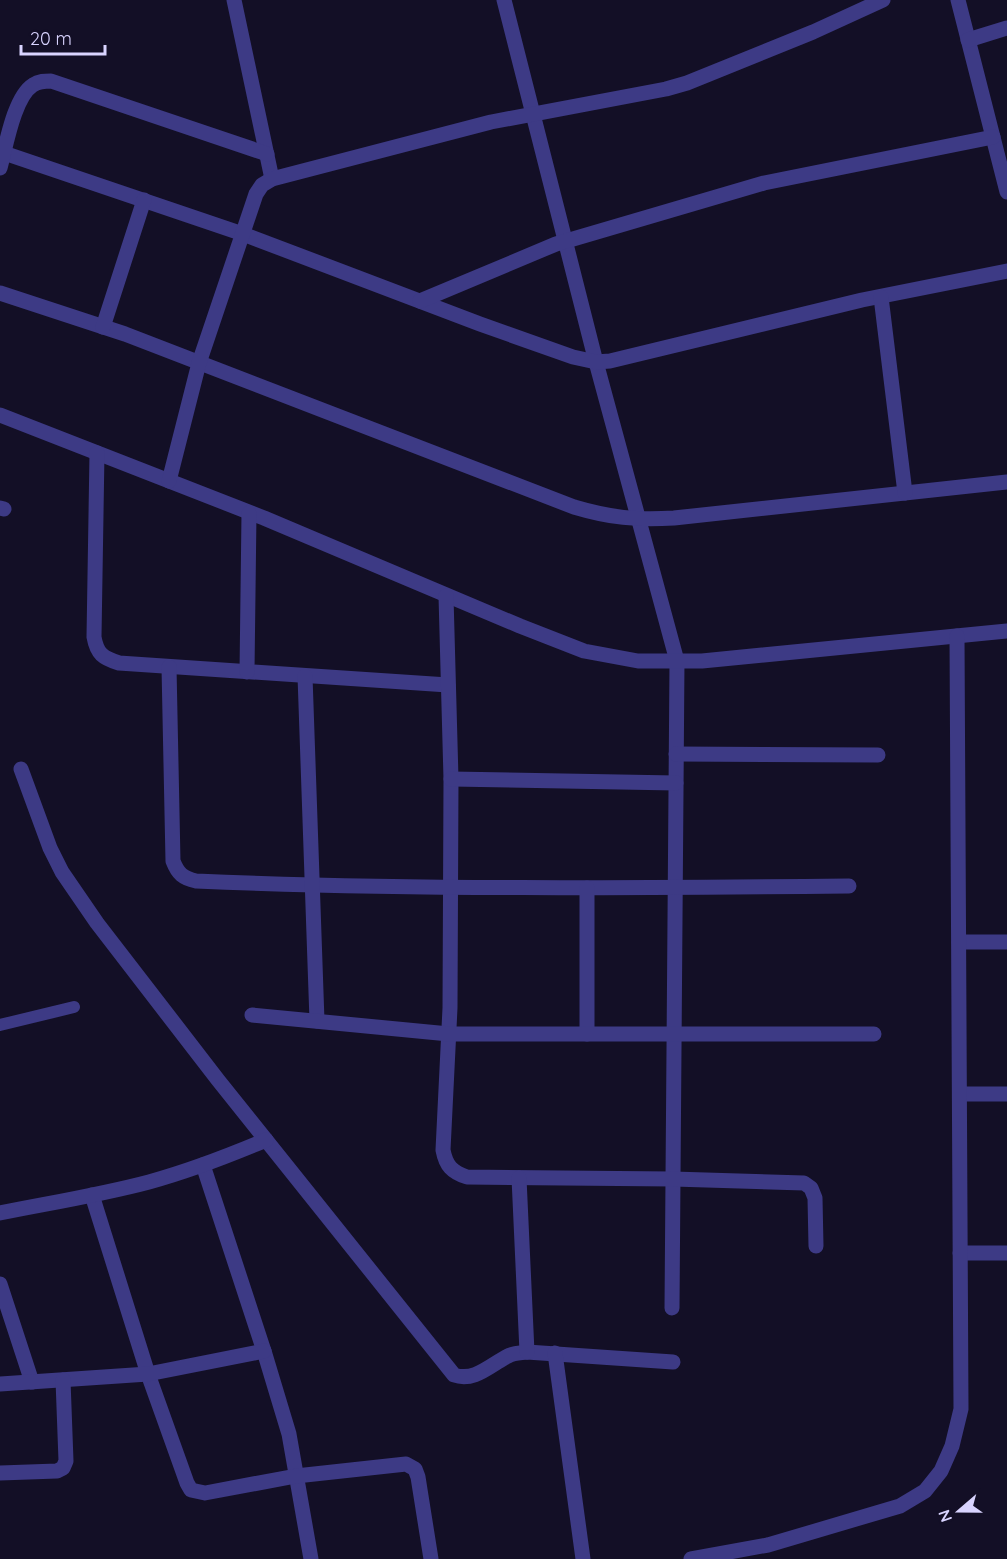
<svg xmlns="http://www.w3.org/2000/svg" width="1007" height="1559" font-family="Quicksand,sans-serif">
	<rect width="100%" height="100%" fill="#130f26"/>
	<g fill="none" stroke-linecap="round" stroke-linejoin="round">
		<path stroke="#3d3a85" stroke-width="12" d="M0,1025L74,1007"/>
		<g stroke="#3d3a85" stroke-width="15">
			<path d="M234,0L272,179"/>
			<path d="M504,0L596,362L677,661L672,1308"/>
			<path d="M958,0L1007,192"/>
			<path d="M968,40L1007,28"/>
			<path d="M4,153L243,234L480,324L573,357L596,362L610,361L862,300L1007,271"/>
			<path d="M0,168C6,146 14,97 33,85C39,81 45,81 51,81L267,154"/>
			<path d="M0,293L125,334L574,507C611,518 635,520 674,518L1007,482"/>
			<path d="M881,297L905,493"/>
			<path d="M420,301L556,244L764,183L993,137"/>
			<path d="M103,327L144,200"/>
			<path d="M0,415L264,518L520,626L584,651L638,661H702L1007,631"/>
			<path d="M97,453L94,637C97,654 103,658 119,663L448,685"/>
			<path d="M169,481L199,363L256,194L262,185L272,179L491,122L666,89L687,83L813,32L883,0"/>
			<path d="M0,508L4,509"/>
			<path d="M446,596L451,779L450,1008L443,1150C446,1166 452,1172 467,1177L673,1179L804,1183L811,1188L815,1198L816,1246"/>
			<path d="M169,667L173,861C178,874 183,878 196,881C414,890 631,888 849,886"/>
			<path d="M247,672L249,513"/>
			<path d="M305,676L317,1021"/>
			<path d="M676,754L878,755"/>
			<path d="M21,769L50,848L62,872L97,923L218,1080L454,1375C475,1382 490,1365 508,1356C513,1353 520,1353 527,1352L673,1362"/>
			<path d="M451,779L676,783"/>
			<path d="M587,888V1034"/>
			<path d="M959,942H1007"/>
			<path d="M252,1015L449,1034H874"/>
			<path d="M960,1094H1007"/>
			<path d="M203,1165L264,1351L289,1434L311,1559"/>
			<path d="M519,1178L527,1352"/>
			<path d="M92,1195L148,1374L187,1483L191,1490L205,1493L296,1476L406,1464L415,1469L418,1477L431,1559"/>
			<path d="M0,1213C50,1203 100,1195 149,1182C189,1171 228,1156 266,1140"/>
			<path d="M960,1253H1007"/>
			<path d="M0,1284L32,1382"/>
			<path d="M555,1353L583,1559"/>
			<path d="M0,1384L148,1374L264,1351"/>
			<path d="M0,1473L57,1471L63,1468L66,1461L63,1380"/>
			<path d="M691,1559L768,1545L900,1506L925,1491L941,1471L952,1446L961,1409L957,636"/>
		</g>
	</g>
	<g transform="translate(959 1511) rotate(250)" stroke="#130f26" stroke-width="4.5" paint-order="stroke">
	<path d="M0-4.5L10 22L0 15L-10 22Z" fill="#d9d4ff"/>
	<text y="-9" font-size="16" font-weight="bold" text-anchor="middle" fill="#d9d4ff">N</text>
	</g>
	<path d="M21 45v9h84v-9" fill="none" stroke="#d9d4ff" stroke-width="3"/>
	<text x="30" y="45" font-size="18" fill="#d9d4ff" stroke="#130f26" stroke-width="4.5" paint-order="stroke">20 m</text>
</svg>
